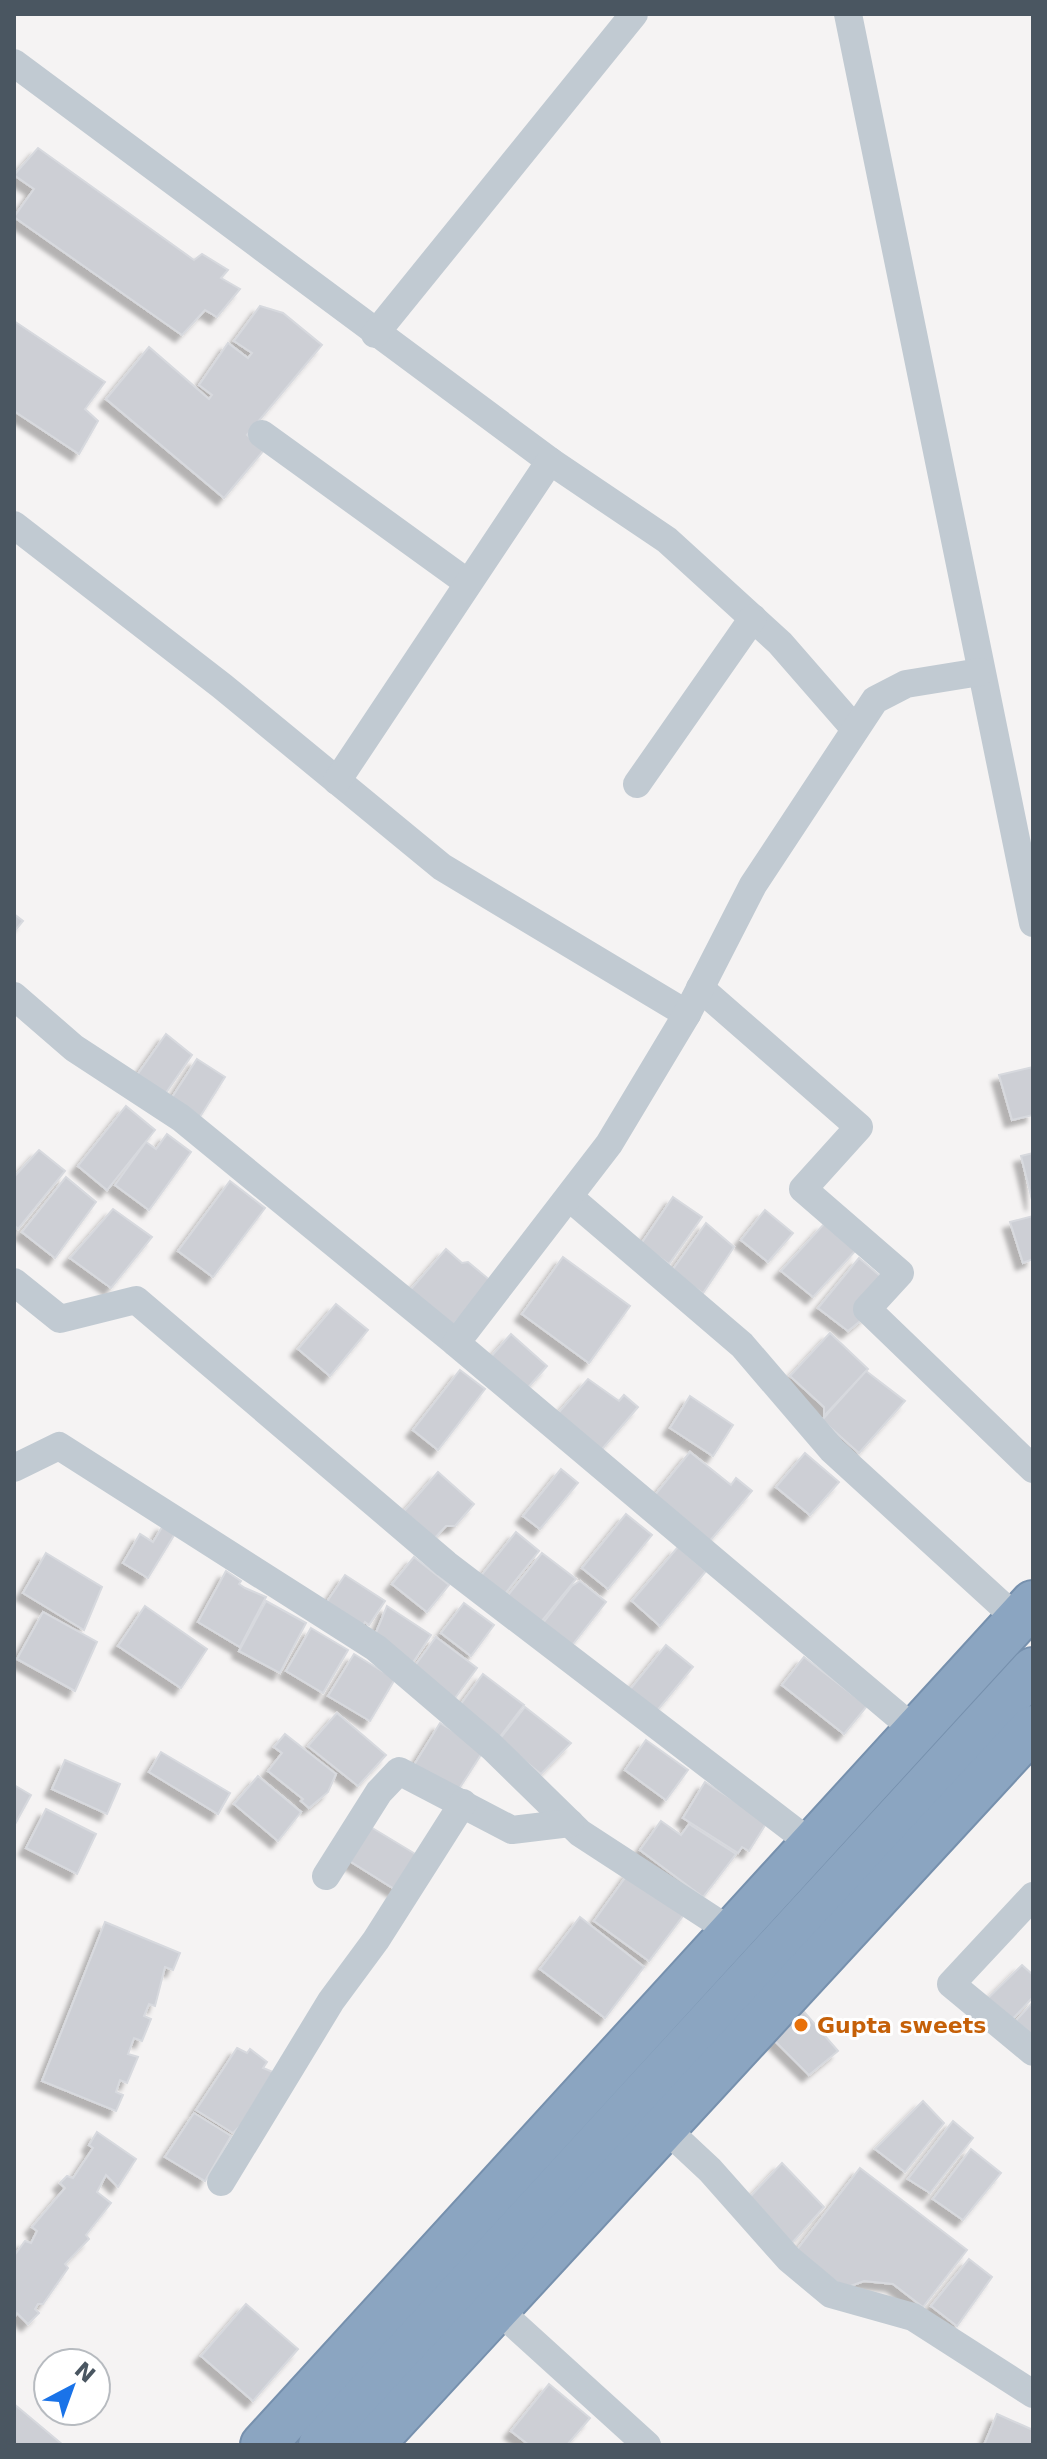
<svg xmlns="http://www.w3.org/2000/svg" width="1047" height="2459" font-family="'DejaVu Sans',sans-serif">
	<defs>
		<filter id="shadow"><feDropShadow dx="-7" dy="7" stdDeviation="2" flood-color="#0004"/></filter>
	</defs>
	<rect width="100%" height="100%" fill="#f5f3f3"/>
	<g fill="#cdcfd5" stroke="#d7d9de" stroke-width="2" filter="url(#shadow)">
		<path d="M38,148L194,260L202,254L228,270L221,278L240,289L217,317L205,310L182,335L14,217L34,189L14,175Z"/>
		<path d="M260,306L283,313L322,345L247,435L264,450L224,498L106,399L149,347L209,399L212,395L199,385L228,343L248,358L252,353L234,341Z"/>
		<path d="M14,321L105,382L85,409L98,421L79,454L14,411Z"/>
		<path d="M14,914L23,921L14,932Z"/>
		<path d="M166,1034L192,1055L163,1097L135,1078Z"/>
		<path d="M197,1059L225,1077L198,1120L169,1102Z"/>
		<path d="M1033,1067V1115L1012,1120L999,1075Z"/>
		<path d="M126,1106L155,1130L107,1190L78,1166Z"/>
		<path d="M167,1134L191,1152L149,1210L115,1185L146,1142L156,1149Z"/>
		<path d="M39,1150L65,1171L18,1229L14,1225V1177Z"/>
		<path d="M1033,1153V1204L1021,1156Z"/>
		<path d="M66,1177L96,1202L55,1258L22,1232Z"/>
		<path d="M230,1181L265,1208L213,1277L178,1251Z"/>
		<path d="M673,1197L702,1217L669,1264L641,1244Z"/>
		<path d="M113,1209L152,1237L111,1288L70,1258Z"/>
		<path d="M765,1210L793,1233L768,1262L741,1240Z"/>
		<path d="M1033,1216V1259L1023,1263L1010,1222Z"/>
		<path d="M706,1223L734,1247L703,1293L671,1272Z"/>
		<path d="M824,1224L856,1250L813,1297L781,1271Z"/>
		<path d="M446,1249L462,1263L468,1262L491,1281L448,1331L406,1295Z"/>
		<path d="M563,1257L630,1306L589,1363L522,1314Z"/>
		<path d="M859,1258L887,1282L865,1317L848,1331L818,1308Z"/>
		<path d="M336,1304L368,1330L330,1376L298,1349Z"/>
		<path d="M830,1333L868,1369L824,1416V1407L790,1376Z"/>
		<path d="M511,1334L547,1366L525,1391L488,1360Z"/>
		<path d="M460,1370L485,1389L438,1450L413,1430Z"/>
		<path d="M866,1371L905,1401L859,1453L822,1420Z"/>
		<path d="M588,1379L619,1401L624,1395L638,1407L597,1455L554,1418Z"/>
		<path d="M690,1396L733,1425L713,1456L670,1428Z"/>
		<path d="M690,1452L731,1485L736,1478L752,1491L709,1542L654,1496Z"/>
		<path d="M805,1453L839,1482L810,1515L776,1487Z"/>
		<path d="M561,1469L578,1483L540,1529L523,1516Z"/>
		<path d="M438,1472L474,1504L455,1526H446L430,1543L400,1516Z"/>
		<path d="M626,1514L652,1535L608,1589L582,1568Z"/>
		<path d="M164,1524L176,1532L148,1578L123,1563L140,1534L153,1542Z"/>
		<path d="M516,1532L539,1551L500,1600L477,1581Z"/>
		<path d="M678,1547L706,1571L660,1626L632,1601Z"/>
		<path d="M46,1553L102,1587L84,1630L23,1593Z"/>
		<path d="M542,1553L576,1579L537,1627L504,1600Z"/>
		<path d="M414,1557L449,1585L427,1612L392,1584Z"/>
		<path d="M226,1571L241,1581L239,1584L245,1588L266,1597L240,1647L198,1622Z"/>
		<path d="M345,1575L385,1601L369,1625L365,1622L358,1633L322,1609Z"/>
		<path d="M580,1581L606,1602L569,1649L540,1627L572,1586Z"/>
		<path d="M266,1601L306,1623L280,1673L239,1651Z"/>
		<path d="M464,1603L494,1625L471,1656L441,1633Z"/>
		<path d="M145,1606L207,1649L181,1688L118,1646Z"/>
		<path d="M387,1606L431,1635L410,1667L372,1642Z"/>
		<path d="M43,1612L97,1642L75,1691L17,1659Z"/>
		<path d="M311,1628L348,1650L323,1693L286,1671Z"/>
		<path d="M436,1637L477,1668L452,1702L411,1671Z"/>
		<path d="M666,1645L693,1667L655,1713L628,1692Z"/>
		<path d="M354,1654L395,1679L370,1721L328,1696Z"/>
		<path d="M804,1657L867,1706L844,1734L782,1685Z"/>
		<path d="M483,1674L524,1705L499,1738L458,1708Z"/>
		<path d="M525,1707L571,1743L541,1774L499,1740Z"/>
		<path d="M337,1713L386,1755L358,1786L308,1746Z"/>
		<path d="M440,1723L484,1750L457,1792L414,1765Z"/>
		<path d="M285,1734L336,1774L328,1792L309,1808L301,1801L303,1799L268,1771L282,1753L274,1747Z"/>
		<path d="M646,1740L688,1770L666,1800L625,1770Z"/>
		<path d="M161,1752L230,1793L218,1814L149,1772Z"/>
		<path d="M65,1760L120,1784L107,1814L52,1789Z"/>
		<path d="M258,1776L301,1812L278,1841L234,1804Z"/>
		<path d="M705,1782L767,1822L749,1851L742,1847L738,1853L683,1818Z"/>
		<path d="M14,1785L31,1795L14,1826Z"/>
		<path d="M46,1809L96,1834L77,1874L26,1848Z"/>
		<path d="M661,1821L681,1835L689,1824L736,1854L703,1897L640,1850Z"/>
		<path d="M369,1826L417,1855L396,1890L348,1860Z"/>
		<path d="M630,1871L686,1912L649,1961L594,1921Z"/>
		<path d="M580,1917L644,1967L605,2018L540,1969Z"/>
		<path d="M105,1922L180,1953L173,1970L165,1967L155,2006L149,2004L144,2016L151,2019L142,2041L134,2038L128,2054L138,2057L127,2083L120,2080L116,2092L123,2095L116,2111L42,2081Z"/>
		<path d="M1022,1965L1033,1975V1997L1008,2024L985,2001Z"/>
		<path d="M1033,2002V2041L1012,2025Z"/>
		<path d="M799,2006L838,2051L809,2075L769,2035Z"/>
		<path d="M237,2048L247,2053L250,2049L267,2062L263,2068L273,2072L241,2125L233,2133L196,2110Z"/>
		<path d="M923,2101L944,2123L905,2172L875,2149Z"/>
		<path d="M194,2113L231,2136L205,2181L165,2157Z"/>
		<path d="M953,2121L973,2138L930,2193L908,2179Z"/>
		<path d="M97,2132L136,2159L118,2187L106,2175L97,2192L111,2203L86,2235L89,2239L65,2264L68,2268L43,2304H38L35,2309L39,2313L28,2324L17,2313L14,2318V2256L25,2241L31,2243L37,2231L32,2227L65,2188L60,2183L67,2176L73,2178L93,2148L89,2145Z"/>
		<path d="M971,2149L1001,2173L963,2220L933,2199Z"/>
		<path d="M782,2163L824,2207L792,2243L748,2199Z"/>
		<path d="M860,2168L967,2250L923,2307L893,2284L864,2281L845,2288L796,2251Z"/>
		<path d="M969,2259L992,2277L957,2326L931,2306Z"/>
		<path d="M246,2304L298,2349L253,2401L201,2356Z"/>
		<path d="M549,2384L590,2418L567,2445H529L511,2431Z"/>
		<path d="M14,2404L63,2445H14Z"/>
		<path d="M997,2414L1033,2430V2445H984Z"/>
	</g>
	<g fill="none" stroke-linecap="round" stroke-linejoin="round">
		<defs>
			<g id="highway">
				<path d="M263,2445L1033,1603"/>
				<path d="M321,2445L1033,1670"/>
				<path d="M371,2445L1033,1728"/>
			</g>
		</defs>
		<use href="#highway" stroke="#7690ad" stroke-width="48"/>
		<g stroke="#c1cad2" stroke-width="28">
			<path d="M848,14L1033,923"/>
			<path d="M14,63L550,461"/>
			<path d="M375,334L634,14"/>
			<path d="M262,434L468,583"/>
			<path d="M14,525L222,686L442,867L687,1014"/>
			<path d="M337,781L550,461L667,540L780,643L855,729"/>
			<path d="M637,784L753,618"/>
			<path d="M700,988L859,1127L803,1189L900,1273L867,1309L1033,1469"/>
			<path d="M14,996L74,1048L181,1118L456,1343"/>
			<path d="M569,1197L742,1345L832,1450L1017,1619"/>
			<path d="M14,1282L60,1319L136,1300L446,1564L813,1845"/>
			<path d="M14,1468L59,1446L376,1648L492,1747L580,1833L732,1932"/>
			<path d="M916,1731L456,1343L609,1144L687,1014L753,885L875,700L906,684L980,672"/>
			<path d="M326,1876L379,1792L399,1771L512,1830L570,1823"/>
			<path d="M1033,1896L951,1984L1033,2052"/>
			<path d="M665,2128L710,2170L789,2259L831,2294L913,2317L1033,2394"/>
			<path d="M221,2182L331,2001L376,1940L463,1803"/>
			<path d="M496,2308L647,2445"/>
		</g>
		<use href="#highway" stroke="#8ba5c1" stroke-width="44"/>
	</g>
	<circle fill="#e8710a" stroke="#fff" stroke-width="3" cx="801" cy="2025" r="8"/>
	<g text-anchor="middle" stroke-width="6" stroke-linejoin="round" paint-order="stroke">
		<g font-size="22" font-weight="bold" fill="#c56008" stroke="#fff" text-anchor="start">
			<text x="817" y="2033">Gupta sweets</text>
		</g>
	</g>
	<rect width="1047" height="2459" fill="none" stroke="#4a5661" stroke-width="32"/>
	<g transform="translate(72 2387) rotate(41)"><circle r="38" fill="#ffffff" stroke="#b7bbc0" stroke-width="2"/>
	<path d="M0-6L14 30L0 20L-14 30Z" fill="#1a73e8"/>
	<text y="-12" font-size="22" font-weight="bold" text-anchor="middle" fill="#4a5661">N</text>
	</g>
</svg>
